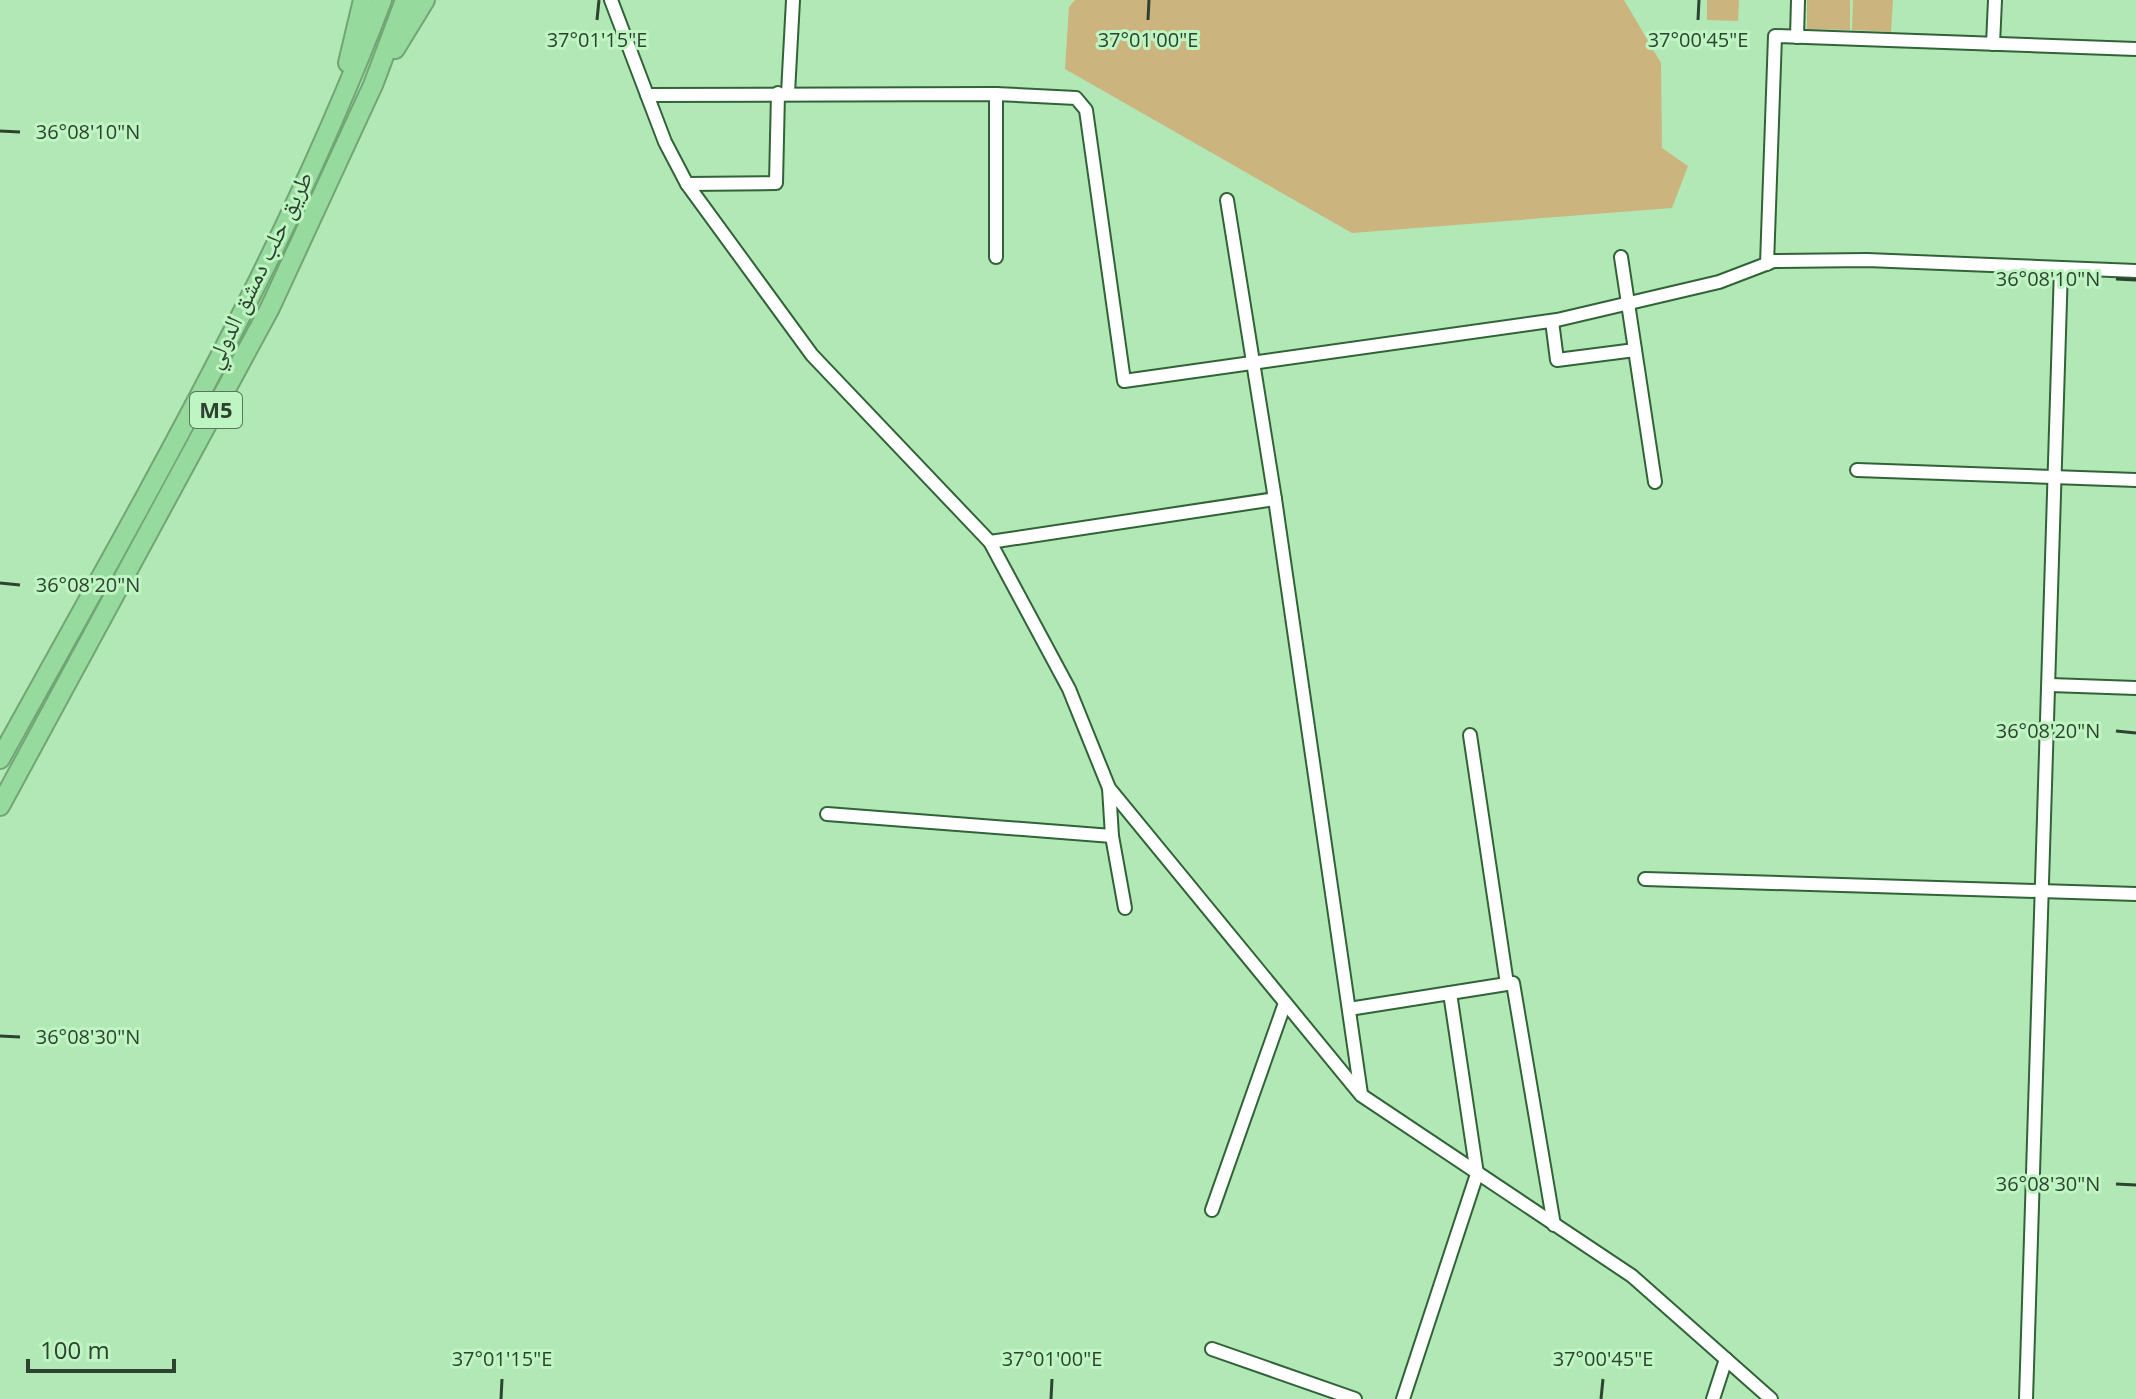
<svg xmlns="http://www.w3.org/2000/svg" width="2136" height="1399" font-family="'Open Sans','Noto Naskh Arabic',sans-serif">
	<rect width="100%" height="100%" fill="#b1e8b5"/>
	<g fill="#ccb47f">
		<path d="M1075,0H1624L1661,63L1662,148L1688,166L1672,208L1352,233L1065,69L1069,7Z"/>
		<path d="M1707,0H1739L1738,21L1707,20Z"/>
		<path d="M1807,0H1850V30L1807,29Z"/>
		<path d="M1853,0H1893L1891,32L1852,30Z"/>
	</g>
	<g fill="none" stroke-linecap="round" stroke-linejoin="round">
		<defs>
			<g id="minor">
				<path d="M611,0L665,142L687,184L812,355L990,542L1069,689L1109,788L1361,1095L1632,1276L1771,1399"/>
				<path d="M1797,37L1798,0"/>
				<path d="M1993,44L1995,0"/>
				<path d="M788,93L793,0"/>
				<path d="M647,95L996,94L1076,98L1086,110L1124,381L1557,320L1719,282L1774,261L1867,260L2136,271"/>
				<path d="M687,184L776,183L778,93"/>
				<path d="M1227,200L1275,499L1361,1094"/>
				<path d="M996,257V94"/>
				<path d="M1621,257L1655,482"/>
				<path d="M1767,264L1775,36L2136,49"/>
				<path d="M1552,321L1557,360L1635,350"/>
				<path d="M1857,470L2136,480"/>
				<path d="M990,542L1275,499"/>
				<path d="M2050,685L2136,688"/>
				<path d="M1470,735L1507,984"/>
				<path d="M1109,788L1112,836L1125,908"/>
				<path d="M827,814L1112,836"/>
				<path d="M1645,879L2136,894"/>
				<path d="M1349,1009L1513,983L1554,1225"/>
				<path d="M1212,1210L1285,1003"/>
				<path d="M1212,1349L1355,1399"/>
				<path d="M1403,1399L1477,1174L1450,993"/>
				<path d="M1713,1399L1726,1359"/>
				<path d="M2026,1399L2061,268"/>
			</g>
			<g id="highway">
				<path d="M395,49L425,0"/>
				<path d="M348,63L363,0"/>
				<path d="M0,759C137,511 281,266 382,0"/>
				<path d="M0,806L270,308L373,85L405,0"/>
			</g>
		</defs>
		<use href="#minor" stroke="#306337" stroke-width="16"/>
		<use href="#highway" stroke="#72a576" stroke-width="22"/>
		<use href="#minor" stroke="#fff" stroke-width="12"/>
		<use href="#highway" stroke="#97da9d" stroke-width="18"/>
	</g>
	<path fill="none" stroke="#2d432f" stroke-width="3" d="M597,20L599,0M1148,20L1149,0M1698,20L1699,0M0,131L20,132M2116,279L2136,280M0,583L20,585M2116,731L2136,733M0,1036L20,1037M2116,1184L2136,1185M501,1399L502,1379M1051,1399L1052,1379M1601,1399L1603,1379"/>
	<g text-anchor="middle" stroke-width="6" stroke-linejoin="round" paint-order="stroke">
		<rect fill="#bef5c2" stroke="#58785b" stroke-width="2" x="190" y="392" width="52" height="36" rx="6"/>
		<g font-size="22" font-weight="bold" fill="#2d432f">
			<text x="216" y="418">M5</text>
		</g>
		<g font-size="24" fill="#2d432f" stroke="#bef5c2">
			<text transform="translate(259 270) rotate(-64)" y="8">طريق حلب دمشق الدولي</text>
		</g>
	</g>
	<g font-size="20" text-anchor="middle" fill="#2d432f" stroke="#bef5c2" stroke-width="6" stroke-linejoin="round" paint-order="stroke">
		<text x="597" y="47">37°01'15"E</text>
		<text x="1148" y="47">37°01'00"E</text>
		<text x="1698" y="47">37°00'45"E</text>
		<text x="88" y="139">36°08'10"N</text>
		<text x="2048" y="286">36°08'10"N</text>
		<text x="88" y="592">36°08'20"N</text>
		<text x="2048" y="738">36°08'20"N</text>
		<text x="88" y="1044">36°08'30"N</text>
		<text x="2048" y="1191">36°08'30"N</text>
		<text x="502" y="1366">37°01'15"E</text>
		<text x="1052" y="1366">37°01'00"E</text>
		<text x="1603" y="1366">37°00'45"E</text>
	</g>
	<path d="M28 1359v12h146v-12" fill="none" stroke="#2d432f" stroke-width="4"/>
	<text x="40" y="1359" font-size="24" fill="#2d432f" stroke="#bef5c2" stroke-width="6" paint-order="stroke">100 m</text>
</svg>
